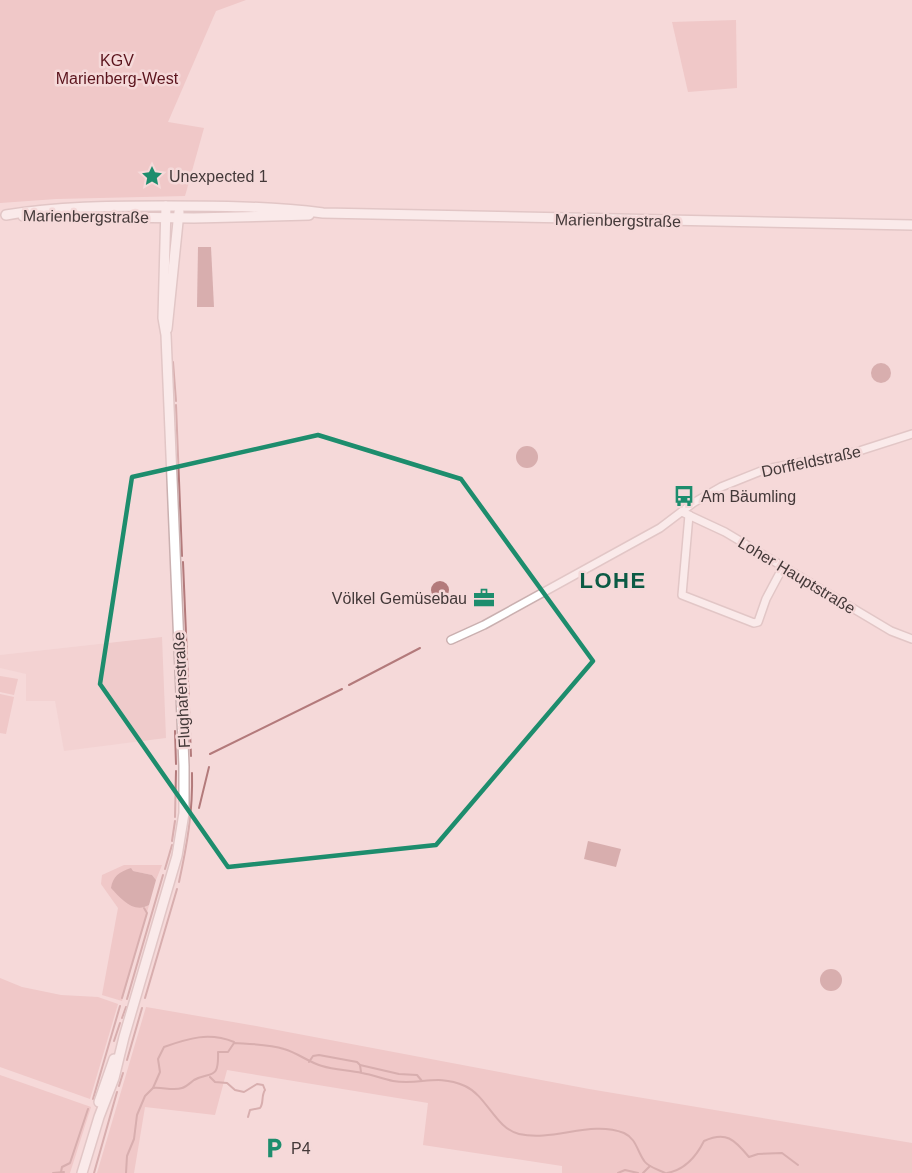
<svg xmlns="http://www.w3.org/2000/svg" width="912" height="1173" font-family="Helvetica,sans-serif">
	<rect width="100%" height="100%" fill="#f5d9d9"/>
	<path fill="#efcbcb" d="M162,637L166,738L64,751L55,701H26V674L0,668V655Z"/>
	<g fill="#e8b3b3">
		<path d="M0,0H246L216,11L168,122L204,128L185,196L56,199L0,203Z"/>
		<path d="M736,20L737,88L688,92L672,22Z"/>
		<path d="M0,676L18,679L14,695L0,692Z"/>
		<path d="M0,694L14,697L6,734L0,733Z"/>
		<path d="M124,865H162L156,880L152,875L133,871L144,908L149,905L122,1001L102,995L118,908L101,884L102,875Z"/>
		<path d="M0,978L22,987L61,995L98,997L118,1004L90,1099L0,1067Z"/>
		<path d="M146,1007L256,1026L589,1089L912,1143V1173H562V1166L423,1145L428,1103L227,1070L215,1115L145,1107L134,1173H97Z"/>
		<path d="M0,1075L91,1107L70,1173H0Z"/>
	</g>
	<g fill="#b37a7b">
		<path d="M198,247H211L214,307H197Z"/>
		<circle cx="881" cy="373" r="10"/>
		<circle cx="527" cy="457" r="11"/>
		<circle cx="440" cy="590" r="9"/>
		<path d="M588,841L621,849L616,867L584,859Z"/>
		<path d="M131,868L133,871L152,875L156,880L149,905C134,914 121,899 111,888C113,876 119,872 131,868Z"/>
		<circle cx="831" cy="980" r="11"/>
	</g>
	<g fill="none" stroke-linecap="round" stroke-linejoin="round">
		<g stroke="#b37a7b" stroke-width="2">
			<path d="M173,362L176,401"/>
			<path d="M176,405L182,556"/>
			<path d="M183,562L189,705"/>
			<path d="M349,685L420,648"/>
			<path d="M189,707L191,756"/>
			<path d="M175,731L176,764"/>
			<path d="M210,754L342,689"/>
			<path d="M199,808L209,767"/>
			<path d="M175,817L176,771"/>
			<path d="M172,841L175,821"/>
			<path d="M165,869L172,845"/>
			<path d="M179,882C187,845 193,811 192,773"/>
			<path d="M122,998L147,913L144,908"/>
			<path d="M145,998L177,889"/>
			<path d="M127,999L163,875"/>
			<path d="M122,1018L126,1007"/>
			<path d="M114,1041L120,1023"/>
			<path d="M127,1060L142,1008"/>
			<path d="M309,1062L313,1056L319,1055L357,1062L360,1065L361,1072"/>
			<path d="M360,1065L399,1074L417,1075L422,1081"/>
			<path d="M210,1077L215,1082L227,1083L235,1090L244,1092L257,1084L263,1085L265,1090C261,1096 264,1103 260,1108L250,1110L248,1117"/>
			<path d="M119,1086L123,1073"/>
			<path d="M153,1088L160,1072L158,1059L164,1047C189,1038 209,1032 234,1042"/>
			<path d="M93,1099L120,1006"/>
			<path d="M61,1172L62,1167L70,1163L88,1109"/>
			<path d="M53,1173L64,1172"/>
			<path d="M94,1173L117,1092"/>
			<path d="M126,1173L127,1156L134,1139L137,1115L145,1096L153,1088C162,1087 174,1091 182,1088C186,1087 190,1083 194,1080C211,1071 219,1081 218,1052H228L234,1043C250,1044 269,1044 284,1049C298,1053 308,1062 322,1066C335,1070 349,1070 362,1073C373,1075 383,1079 393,1081C420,1086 436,1073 465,1086C487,1096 495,1128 519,1134C554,1142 590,1120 624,1133C637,1139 637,1152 645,1162C649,1167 659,1170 665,1173"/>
			<path d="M618,1173L625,1170L638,1173"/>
			<path d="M643,1173L650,1166"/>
			<path d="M667,1173C684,1170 696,1157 704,1141C726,1131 734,1139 749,1157L758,1154L782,1153L798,1165"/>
		</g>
		<defs>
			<g id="street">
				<path d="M682,512L725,532L891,631L912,639"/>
				<path d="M689,515L682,595L754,623L758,622L766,599L783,567"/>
				<path d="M451,640L484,625L660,528L693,503L721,487L766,469L856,452L912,434"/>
			</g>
			<g id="secondary">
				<path d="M6,215C58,206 110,206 162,206C216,206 269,206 323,213L912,225"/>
				<path d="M23,216L194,218L309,215"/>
				<path d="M167,329L179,212"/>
				<path d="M99,1102L114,1059"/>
				<path d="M82,1173L99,1117L114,1078L124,1037L177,856L184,813V766L166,335L163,318L166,206"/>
			</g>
		</defs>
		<use href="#street" stroke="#cab0b0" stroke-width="10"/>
		<use href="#secondary" stroke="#cab0b0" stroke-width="12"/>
		<use href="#street" stroke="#fff" stroke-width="7"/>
		<use href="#secondary" stroke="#fff" stroke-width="9"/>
	</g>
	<path d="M0 0H912V1173H0ZM318,435L461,479L593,661L436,845L228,867L100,684L132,477Z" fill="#f5d9d9" fill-opacity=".55" fill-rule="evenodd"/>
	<path fill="none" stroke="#1d8d6d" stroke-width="4.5" stroke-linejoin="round" d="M318,435L461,479L593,661L436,845L228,867L100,684L132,477Z"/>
	<defs>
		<symbol id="sight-bare" viewBox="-9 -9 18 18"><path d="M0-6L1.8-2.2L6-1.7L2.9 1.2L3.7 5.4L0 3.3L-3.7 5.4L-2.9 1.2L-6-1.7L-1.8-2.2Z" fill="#1d8d6d" stroke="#f5d9d9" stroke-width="2.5" paint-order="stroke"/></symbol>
		<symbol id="bus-bare" viewBox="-9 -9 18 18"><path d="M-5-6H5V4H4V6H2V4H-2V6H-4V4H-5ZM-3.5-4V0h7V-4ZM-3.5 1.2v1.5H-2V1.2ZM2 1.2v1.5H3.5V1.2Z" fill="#1d8d6d" stroke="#f5d9d9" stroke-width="2.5" paint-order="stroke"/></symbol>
		<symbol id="office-bare" viewBox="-9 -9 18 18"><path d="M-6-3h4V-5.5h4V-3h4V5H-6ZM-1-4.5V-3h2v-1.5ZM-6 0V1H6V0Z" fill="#1d8d6d" stroke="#f5d9d9" stroke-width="2.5" paint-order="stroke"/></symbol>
		<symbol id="parking-bare" viewBox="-9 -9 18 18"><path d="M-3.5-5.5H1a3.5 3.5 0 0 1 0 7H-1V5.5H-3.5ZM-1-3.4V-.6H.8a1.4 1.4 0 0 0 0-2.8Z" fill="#1d8d6d" stroke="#f5d9d9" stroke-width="2.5" paint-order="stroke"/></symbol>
	</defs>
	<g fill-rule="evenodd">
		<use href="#sight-bare" x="137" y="161" width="30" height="30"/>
		<use href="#bus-bare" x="669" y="481" width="30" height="30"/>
		<use href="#office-bare" x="469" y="583" width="30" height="30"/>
		<use href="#parking-bare" x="259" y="1133" width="30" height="30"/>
	</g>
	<g text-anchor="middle" stroke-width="5" stroke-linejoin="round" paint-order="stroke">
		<g font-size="16" fill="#5b141d" stroke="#f5d9d9">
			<text x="117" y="66">KGV<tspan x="117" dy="18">Marienberg-West</tspan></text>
		</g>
		<g font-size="16" fill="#443939" stroke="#f5d9d9" text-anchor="start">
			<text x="169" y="182">Unexpected 1</text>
			<text x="701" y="502">Am Bäumling</text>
			<text x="467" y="604" text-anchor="end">Völkel Gemüsebau</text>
			<text x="291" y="1154">P4</text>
		</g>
		<g font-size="16" fill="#443939" stroke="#f5d9d9">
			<text transform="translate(86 216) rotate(1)" y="6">Marienbergstraße</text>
			<text transform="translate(618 220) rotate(1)" y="6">Marienbergstraße</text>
			<text transform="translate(811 461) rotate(-12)" y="6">Dorffeldstraße</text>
			<text transform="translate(797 575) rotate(31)" y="6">Loher Hauptstraße</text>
			<text transform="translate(181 690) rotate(-93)" y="6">Flughafenstraße</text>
		</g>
		<g font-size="22" font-weight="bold" letter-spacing="1.5" fill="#0b5a44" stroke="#f5d9d9">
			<text x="613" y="588">LOHE</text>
		</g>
	</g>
</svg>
